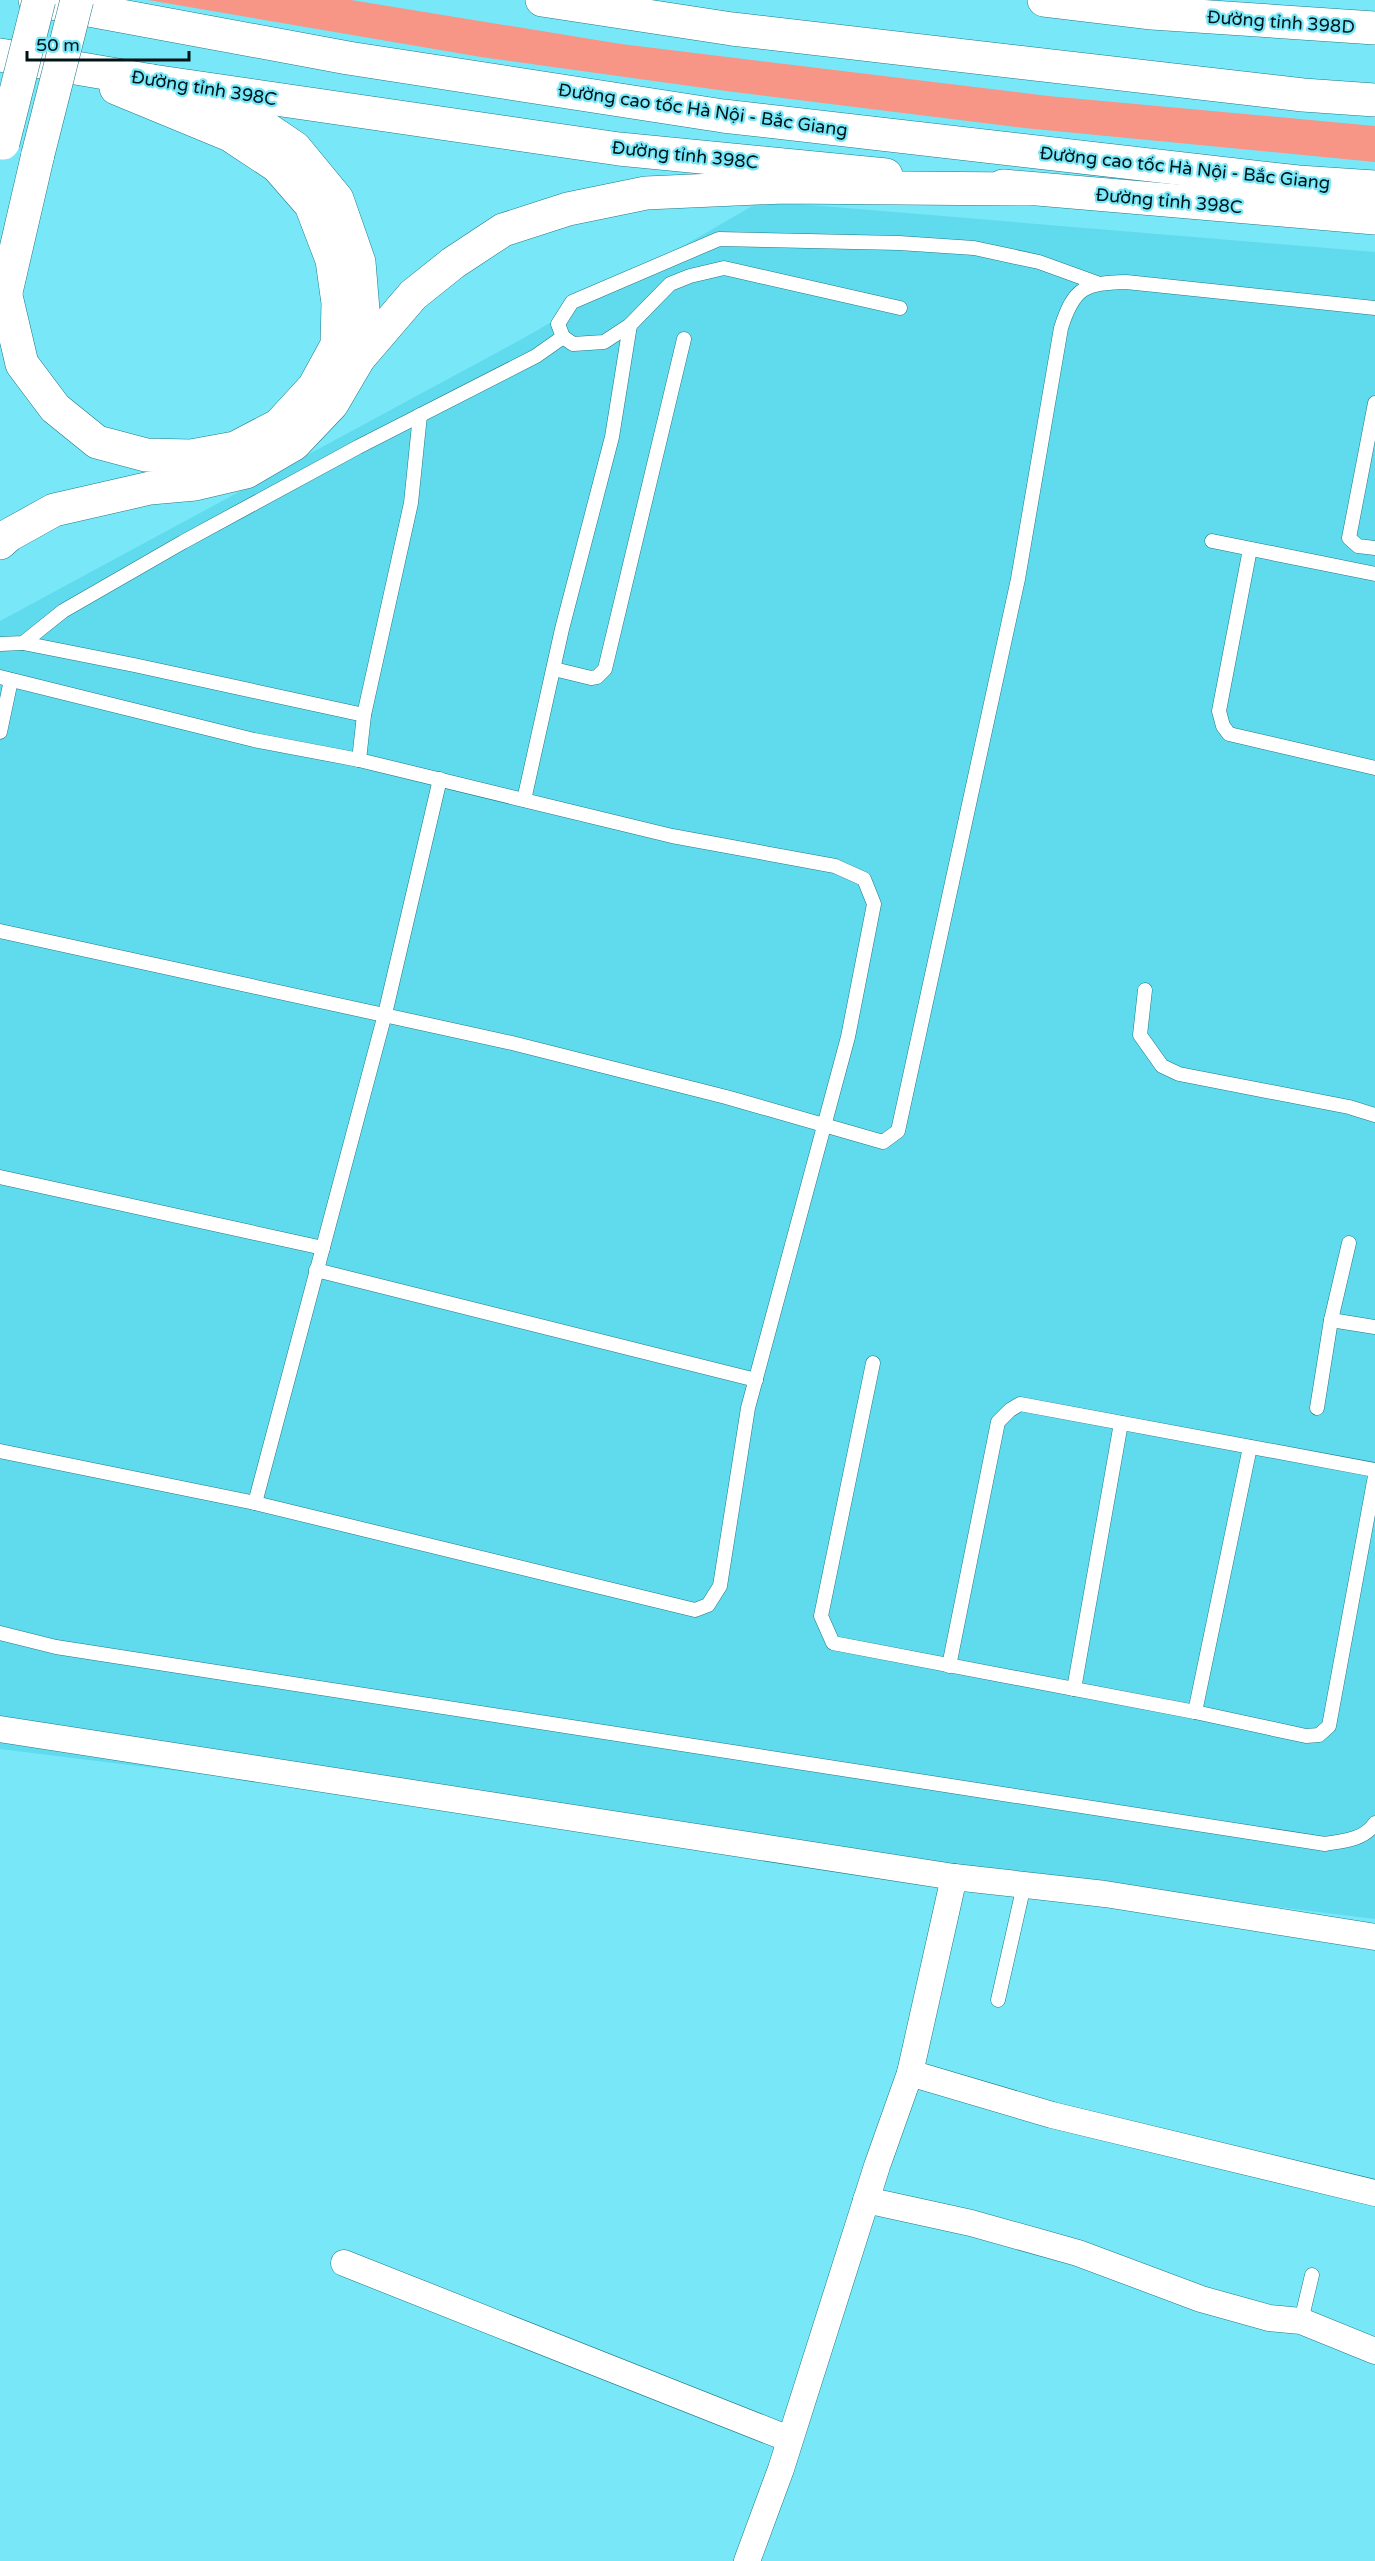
<svg xmlns="http://www.w3.org/2000/svg" width="1375" height="2561" font-family="'Varela Round',sans-serif">
	<rect width="100%" height="100%" fill="#78e8f9"/>
	<path fill="#5fdbed" d="M761,201L1375,252V1919L0,1749V621L522,339Z"/>
	<path fill="#f79587" d="M148,0H351L621,44L1048,96L1375,126V162L1024,128L726,91L481,57Z"/>
	<g fill="none" stroke-linecap="round" stroke-linejoin="round">
		<defs>
			<g id="service">
				<path d="M563,337L573,344L604,342L630,325L670,284L690,276L724,268L900,308"/>
				<path d="M1375,403L1349,538L1358,546L1375,548"/>
				<path d="M1212,541L1375,574"/>
				<path d="M1250,549L1219,711L1223,726L1229,734L1375,768"/>
				<path d="M23,643L134,665L364,715"/>
				<path d="M0,644L23,643L63,611L183,542L358,447L536,356L563,337L558,324L572,302L719,239L899,243L974,248L1039,262L1097,283"/>
				<path d="M554,669L591,678L597,677L605,669L684,339"/>
				<path d="M0,677L254,740L359,760L672,836L835,866L864,879L874,904L848,1037L748,1408L720,1586L708,1605L695,1610L255,1503L0,1451"/>
				<path d="M0,732L11,680"/>
				<path d="M359,760L364,715L411,503L420,415"/>
				<path d="M524,800L562,629L612,437L630,325"/>
				<path d="M0,931L512,1043L726,1097L883,1142L898,1131L1018,579L1061,328C1074,287 1085,283 1126,282L1375,308"/>
				<path d="M1145,990L1140,1035L1162,1066L1179,1074L1349,1107L1375,1115"/>
				<path d="M0,1177L323,1248"/>
				<path d="M316,1270L756,1380"/>
				<path d="M1331,1320L1375,1327"/>
				<path d="M873,1363L821,1616L833,1643L1195,1712L1306,1736L1319,1735L1329,1726L1375,1476"/>
				<path d="M1317,1408L1331,1320L1349,1243"/>
				<path d="M255,1503L385,1014L440,779"/>
				<path d="M0,1633L56,1647L1325,1844C1343,1841 1364,1840 1375,1823"/>
				<path d="M949,1666L998,1422L1010,1410L1020,1404L1375,1470"/>
				<path d="M1074,1689L1121,1423"/>
				<path d="M1195,1712L1250,1447"/>
				<path d="M998,2000L1024,1885"/>
				<path d="M1301,2321L1312,2275"/>
			</g>
			<g id="minor">
				<path d="M0,1729L954,1877L1105,1894L1375,1937"/>
				<path d="M910,2073L1052,2115L1375,2193"/>
				<path d="M866,2200L971,2223L1078,2253L1201,2299L1269,2318L1301,2321L1375,2351"/>
				<path d="M344,2263L789,2439"/>
				<path d="M747,2561L781,2469L877,2166L910,2073L954,1877"/>
			</g>
			<g id="secondary">
				<path d="M1044,0L1152,13L1375,28"/>
				<path d="M0,55L152,81L619,149L886,175"/>
				<path d="M1003,186L1375,218"/>
				<path d="M6,296L22,364L55,408L97,442L146,455L191,456L235,448L279,425L314,387L337,345L338,303L332,260L311,205L277,166L230,135L116,88"/>
			</g>
			<g id="trunk">
				<path d="M152,81L242,112L295,148L337,199L359,262L363,310L359,358"/>
				<path d="M0,318L38,154"/>
				<path d="M0,543L9,535L54,510L150,488L195,484L246,472L294,444L332,404L359,358L413,295L453,263L503,230L568,209L646,193L783,187L1030,189"/>
			</g>
			<g id="motorway">
				<path d="M35,0L348,58L723,116L1298,182L1375,187"/>
				<path d="M542,0L732,29L1303,95L1375,100"/>
			</g>
		</defs>
		<use href="#service" stroke="#1e7a87" stroke-width="15"/>
		<use href="#minor" stroke="#1e7a87" stroke-width="27"/>
		<use href="#secondary" stroke="#1e7a87" stroke-width="34"/>
		<use href="#trunk" stroke="#1e7a87" stroke-width="34"/>
		<use href="#motorway" stroke="#1e7a87" stroke-width="34"/>
		<use href="#service" stroke="#fff" stroke-width="14"/>
		<use href="#minor" stroke="#fff" stroke-width="26"/>
		<use href="#secondary" stroke="#fff" stroke-width="33"/>
		<use href="#trunk" stroke="#fff" stroke-width="33"/>
		<use href="#motorway" stroke="#fff" stroke-width="33"/>
		<defs>
			<path id="secondary-bridge" d="M3,143L39,0"/>
			<path id="trunk-bridge" d="M38,154L77,0"/>
		</defs>
		<use href="#secondary-bridge" stroke="#1e7a87" stroke-width="34" stroke-linecap="butt"/>
		<use href="#trunk-bridge" stroke="#1e7a87" stroke-width="34" stroke-linecap="butt"/>
		<use href="#secondary-bridge" stroke="#fff" stroke-width="33"/>
		<use href="#trunk-bridge" stroke="#fff" stroke-width="33"/>
	</g>
	<g text-anchor="middle" stroke-width="4.5" stroke-linejoin="round" paint-order="stroke">
		<g font-size="18" fill="#001316" stroke="#78e8f9">
			<text transform="translate(1281 22) rotate(4)" y="6">Đường tỉnh 398D</text>
			<text transform="translate(204 88) rotate(9)" y="6">Đường tỉnh 398C</text>
			<text transform="translate(703 110) rotate(8)" y="6">Đường cao tốc Hà Nội - Bắc Giang</text>
			<text transform="translate(685 155) rotate(6)" y="6">Đường tỉnh 398C</text>
			<text transform="translate(1185 168) rotate(6)" y="6">Đường cao tốc Hà Nội - Bắc Giang</text>
			<text transform="translate(1169 201) rotate(5)" y="6">Đường tỉnh 398C</text>
		</g>
	</g>
	<path d="M27 51v9h162v-9" fill="none" stroke="#001316" stroke-width="3"/>
	<text x="36" y="51" font-size="18" fill="#001316" stroke="#78e8f9" stroke-width="4.5" paint-order="stroke">50 m</text>
</svg>
